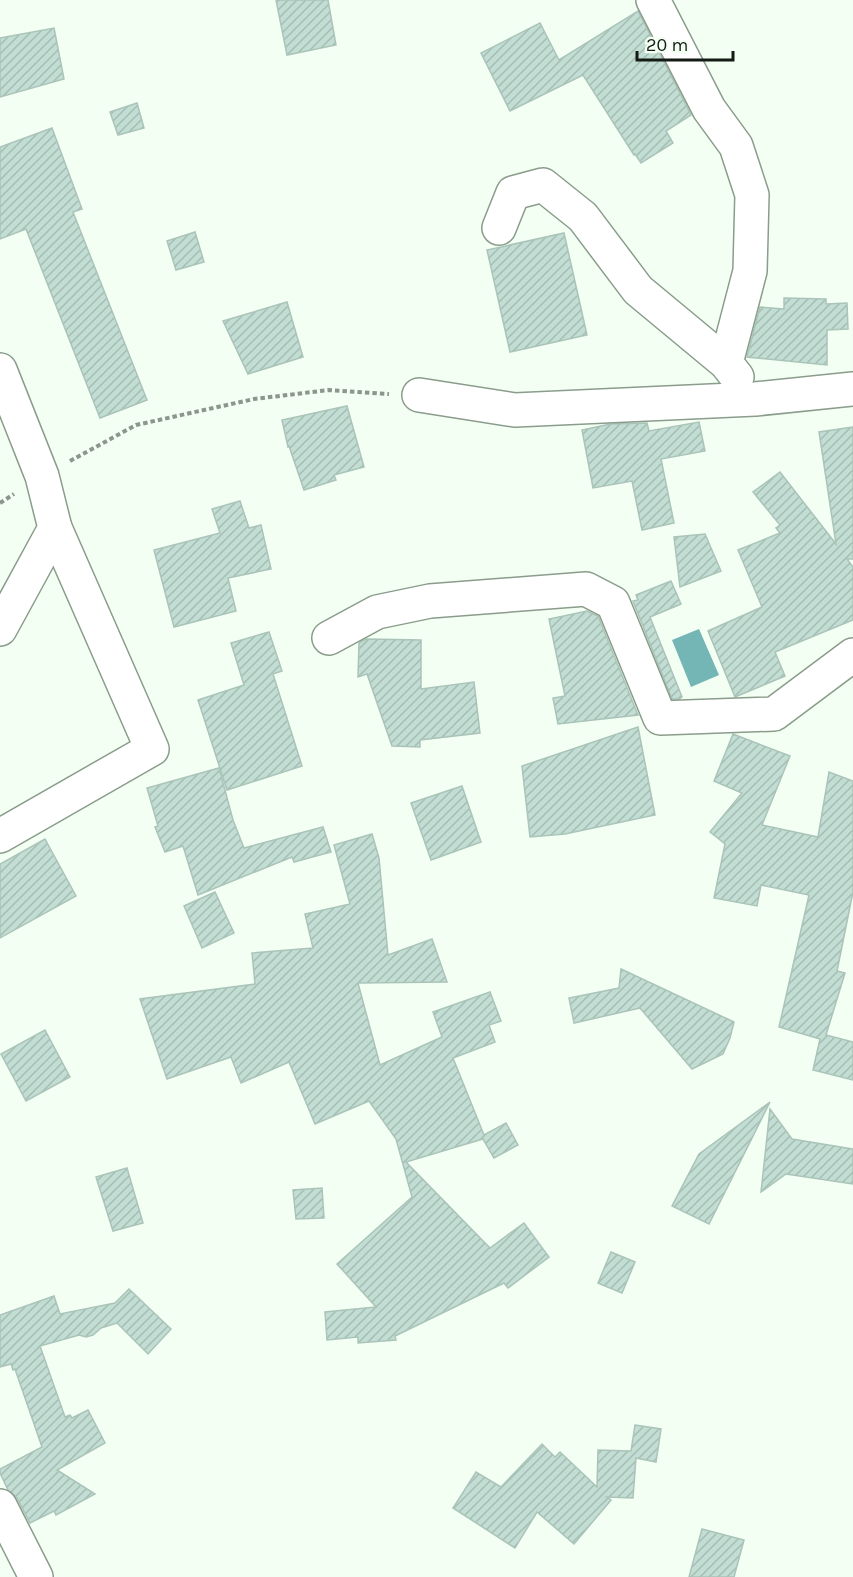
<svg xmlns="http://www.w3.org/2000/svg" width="853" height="1577" font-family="Karla,sans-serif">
	<defs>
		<pattern id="building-hatch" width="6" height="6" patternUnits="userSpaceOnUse" patternTransform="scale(1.5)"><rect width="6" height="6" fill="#c2ddd3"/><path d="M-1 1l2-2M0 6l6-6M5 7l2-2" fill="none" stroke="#a6bdb4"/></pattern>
	</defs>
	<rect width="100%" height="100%" fill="#f3fff3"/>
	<path fill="#74b5b6" d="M699,629L719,675L691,687L672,640Z"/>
	<g fill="url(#building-hatch)" stroke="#aac4ba" stroke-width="1.5">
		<path d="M276,0H328L336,45L287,55Z"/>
		<path d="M638,11L691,115L666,131L673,143L641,163L635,154L634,155L583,75L510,111L481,53L540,23L559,60Z"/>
		<path d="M54,28L64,79L0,97V38Z"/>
		<path d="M137,103L144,128L118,135L110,112Z"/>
		<path d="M52,128L82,209L73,212L147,400L100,418L26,229L0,239V147Z"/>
		<path d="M195,232L204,262L176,270L167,241Z"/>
		<path d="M564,233L587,335L510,352L487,250Z"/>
		<path d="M784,298L826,299V304L847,303L848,329L827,330V365L747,357L760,307L784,309Z"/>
		<path d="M287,302L303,357L248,374L223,321Z"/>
		<path d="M347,406L364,467L334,475L336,480L304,490L289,446L288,447L282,420Z"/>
		<path d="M699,422L705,451L661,459L674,523L642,530L632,481L593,488L582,430L610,424L647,423L649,431Z"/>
		<path d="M853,427V559H847L853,567V620L775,652L785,676L735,697L708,631L762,607L738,550L780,533L776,528L780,525L753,492L780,472L836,544L819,432Z"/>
		<path d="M240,501L249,528L261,525L271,569L228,578L236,611L174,627L154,550L220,533L212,509Z"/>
		<path d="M705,534L721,571L680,587L674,537Z"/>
		<path d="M671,581L681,604L650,617L682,697L679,699H672L633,601L638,600L636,595Z"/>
		<path d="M587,611L598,616L638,715L558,724L553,698L565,696L549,619Z"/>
		<path d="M269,632L282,671L273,674L302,766L227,790L198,700L244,685L231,643Z"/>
		<path d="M366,639L421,640V689L474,682L480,733L420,740V747L392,746L367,674L358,677L359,643Z"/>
		<path d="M638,727L655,815L565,834L530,837L522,766Z"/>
		<path d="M733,734L790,756L762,825L818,837L829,772L853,781V892L837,971L845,973L826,1035L853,1042V1080L813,1070L820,1039L779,1027L809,895L761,885L757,906L714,898L725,844L710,832L742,793L714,781Z"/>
		<path d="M219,768L233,820L244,848L323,827L331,852L294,862L292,857L198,895L183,846L165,852L155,827L158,826L147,788Z"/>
		<path d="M462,786L481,842L431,860L411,803Z"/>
		<path d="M372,834L379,858L388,955L432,939L447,982L358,983L380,1065L442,1037L433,1012L490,992L501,1021L489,1025L495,1042L453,1058L484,1135L506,1123L518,1145L494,1158L483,1139L406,1162L490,1248L524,1223L549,1257L508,1288L504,1283L395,1336L396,1340L358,1343V1337L327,1340L325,1312L376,1307L337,1264L412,1197L396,1139L369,1101L315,1124L289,1062L241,1083L231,1057L167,1079L140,999L255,984L252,953L313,948L305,914L350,904L334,845Z"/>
		<path d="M45,839L76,896L0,938V864Z"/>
		<path d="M215,892L234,933L202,948L184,906Z"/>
		<path d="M621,969L734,1022L730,1038L723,1054L692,1069L640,1008L574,1023L569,998L619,988Z"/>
		<path d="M45,1030L70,1077L26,1101L1,1054Z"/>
		<path d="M770,1102L709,1224L672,1206L699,1154Z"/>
		<path d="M770,1109L792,1139L853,1149V1184L786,1174L761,1192Z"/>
		<path d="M127,1168L143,1223L113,1231L96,1177Z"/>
		<path d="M322,1188L324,1218L296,1219L293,1190Z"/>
		<path d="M611,1252L635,1262L622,1293L598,1283Z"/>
		<path d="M129,1289L171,1329L148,1354L117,1323L101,1328L93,1335L86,1337L79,1335L40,1346L65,1417L70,1415L72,1418L88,1410L105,1443L57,1470L95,1494L56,1515L54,1511L30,1523L17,1498L8,1490L0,1473V1469L42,1447L15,1369L13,1370L11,1364L0,1367V1315L54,1296L60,1314L115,1303Z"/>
		<path d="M635,1425L661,1429L656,1462L636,1458L633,1498L607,1497L611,1500L574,1544L537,1512L515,1548L453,1508L476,1472L501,1487L542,1444L555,1457L560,1452L597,1487L598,1450L631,1451Z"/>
		<path d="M702,1529L744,1540L734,1577H689Z"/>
	</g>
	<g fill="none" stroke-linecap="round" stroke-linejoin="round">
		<defs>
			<g id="minor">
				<path d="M653,0L709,109L736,146L752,195L750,271L726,363"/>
				<path d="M499,228L513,193L543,185L583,217L638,290L726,363L737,377"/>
				<path d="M0,370L42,476L55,528L0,629"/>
				<path d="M419,395L515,410L755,399L853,389"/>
				<path d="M329,638L377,612L430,601L586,589L613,603L660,718L774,714L853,655"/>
				<path d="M0,836L152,749L55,528"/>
				<path d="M0,1506L36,1577"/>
			</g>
		</defs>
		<use href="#minor" stroke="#8a9c8b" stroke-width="36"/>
		<g stroke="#8c968c" stroke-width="4" stroke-dasharray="4.5 3" stroke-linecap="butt">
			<path d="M70,461L136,425L254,399L329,390L389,394"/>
			<path d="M0,503L14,494"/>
		</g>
		<use href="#minor" stroke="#fff" stroke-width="33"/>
	</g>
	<path d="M637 51v9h96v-9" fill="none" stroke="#141b14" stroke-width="3"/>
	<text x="646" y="51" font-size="18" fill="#141b14" stroke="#f3fff3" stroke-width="4.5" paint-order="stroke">20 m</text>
</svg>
